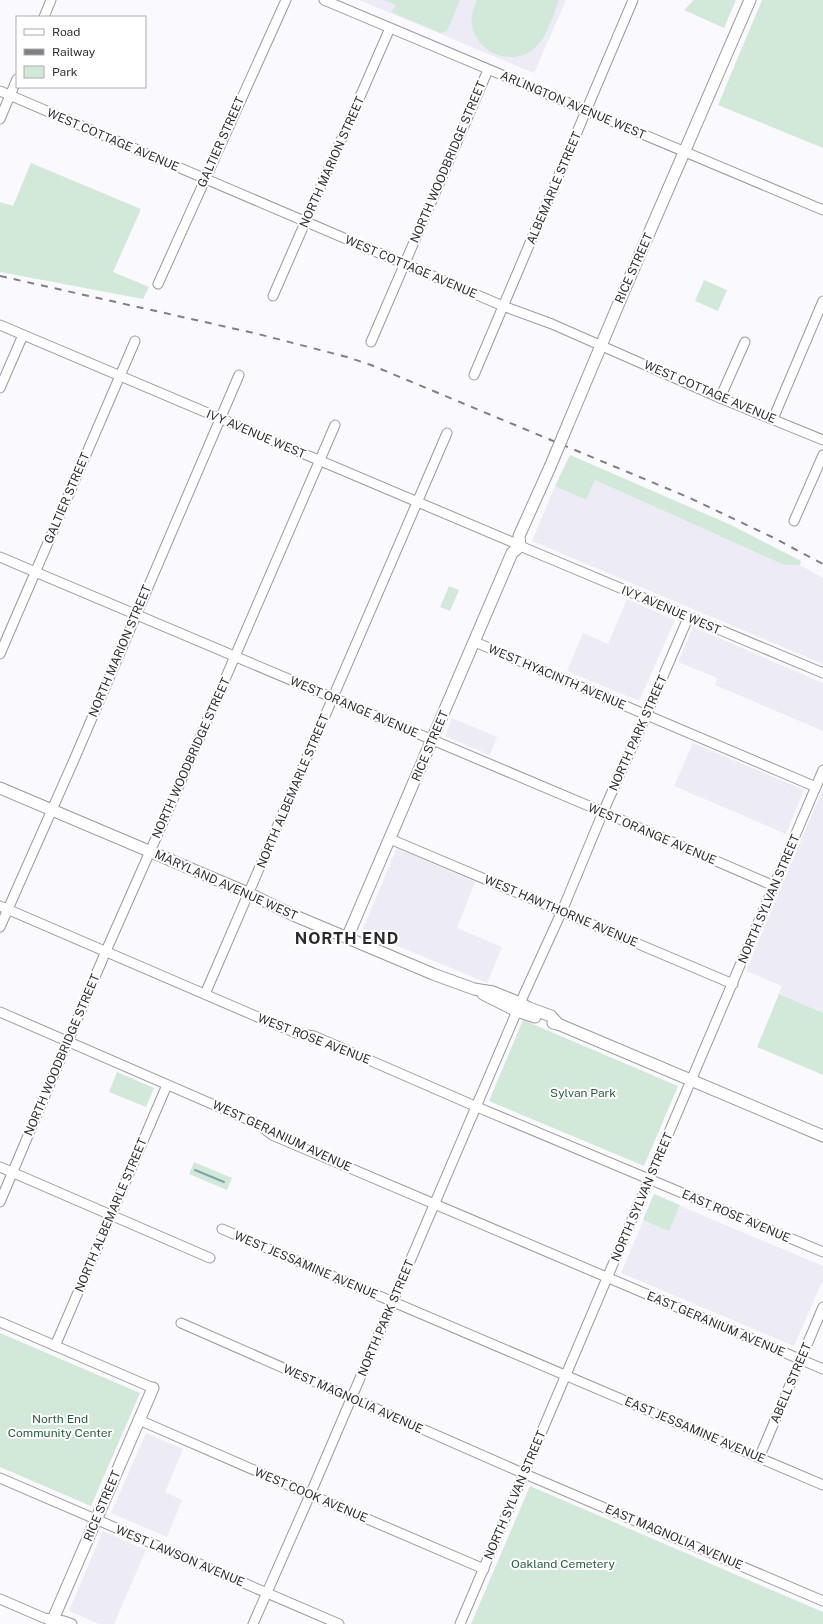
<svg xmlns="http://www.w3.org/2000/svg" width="823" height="1624" font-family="'Public Sans',sans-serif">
	<rect width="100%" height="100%" fill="#faf9fd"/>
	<g fill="#edebf6">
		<path d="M359,0H566L534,73Z"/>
		<path d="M595,480L784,565H800L823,578V664L532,541L555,486L586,500Z"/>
		<path d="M627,599L675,620L639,701L567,671L583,633L608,644Z"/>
		<path d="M693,627L823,683V731L715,685L717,678L678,662Z"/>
		<path d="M452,718L497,737L490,755L445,736Z"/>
		<path d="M693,743L804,790L786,834L674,786Z"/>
		<path d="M823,788V1013L779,994L782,986L746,971Z"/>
		<path d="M397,848L475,882L457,928L502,947L487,983L362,931Z"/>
		<path d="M654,1195L823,1266V1280L794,1346L621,1273Z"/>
		<path d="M146,1433L183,1449L165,1492L182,1500L167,1537L111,1513Z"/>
		<path d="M103,1531L146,1550L114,1624H99L69,1611Z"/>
	</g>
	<g fill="#d2e9d9">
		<path d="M384,0H460L447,31L441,33L391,12L396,5Z"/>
		<path d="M477,0H559C553,15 548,35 536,47C511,71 467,49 472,15C473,10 475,4 477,0Z"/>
		<path d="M694,0H736L724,28L684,10Z"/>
		<path d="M762,0H823V148L718,105Z"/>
		<path d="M31,163L141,209L113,272L149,287L143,299L0,272V202L13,206Z"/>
		<path d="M704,280L727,290L718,311L695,301Z"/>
		<path d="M570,455L731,525L801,561L800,565H784L595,480L586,500L555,486Z"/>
		<path d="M449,586L459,590L450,611L440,607Z"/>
		<path d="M779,994L823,1013V1075L757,1047Z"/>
		<path d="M523,1020L678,1086L644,1166L489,1101Z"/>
		<path d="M117,1072L154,1088L146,1107L109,1092Z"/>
		<path d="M194,1162L232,1178L227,1190L189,1174Z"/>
		<path d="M654,1194L680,1205L669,1231L643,1220Z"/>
		<path d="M0,1333L140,1393L91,1506L0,1467Z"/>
		<path d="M530,1486L823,1612V1624H471Z"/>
	</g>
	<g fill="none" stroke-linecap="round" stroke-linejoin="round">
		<path stroke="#7ea3a8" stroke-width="2" d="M195,1170L224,1182"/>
		<defs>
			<g id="minor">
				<path d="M324,0L823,210"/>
				<path d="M44,17L51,0"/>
				<path d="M0,91L503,306L552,324L720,398L823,440"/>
				<path d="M0,119L17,79"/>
				<path d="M158,284L286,0"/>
				<path d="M273,296L390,28"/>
				<path d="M0,325L512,542"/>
				<path d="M371,342L488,70"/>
				<path d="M474,375L633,0"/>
				<path d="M0,388L23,335"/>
				<path d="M720,398L745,342"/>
				<path d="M773,419L823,301"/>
				<path d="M794,521L823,455"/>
				<path d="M520,546L823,673"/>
				<path d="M0,557L603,812L774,886"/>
				<path d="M475,642L816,787"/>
				<path d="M0,654L135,341"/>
				<path d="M390,839L733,984"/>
				<path d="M0,906L253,1015L296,1033L314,1036L477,1107L823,1252"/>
				<path d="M0,927L74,760L239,375"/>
				<path d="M205,994L447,433"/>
				<path d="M520,1003L562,911L603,812L646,716L688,618"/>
				<path d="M0,1012L258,1124L272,1135L823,1369"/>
				<path d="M0,1167L210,1258"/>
				<path d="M0,1202L106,951L171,804L335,425"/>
				<path d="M222,1229L823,1485"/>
				<path d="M0,1322L153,1388"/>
				<path d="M181,1323L518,1471L823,1601"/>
				<path d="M55,1346L167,1085"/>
				<path d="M139,1420L302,1491L484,1569"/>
				<path d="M759,1458L823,1307"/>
				<path d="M0,1478L339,1624"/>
				<path d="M0,1599L44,1618L64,1621L72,1624"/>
				<path d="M253,1624L310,1495L517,1011"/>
				<path d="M460,1624L823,770"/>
			</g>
			<g id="major">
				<path d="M568,424L624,291L750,0"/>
				<path d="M0,788L248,893L293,915L433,974L474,989L493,992L520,1003L529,1008L551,1016L558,1024"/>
				<path d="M347,938L512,553L520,546L519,536L550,467"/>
				<path d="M483,994L517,1011L535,1017"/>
				<path d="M553,1023L558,1024L823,1136"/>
				<path d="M51,1624L153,1388"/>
			</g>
		</defs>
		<use href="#minor" stroke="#9a999d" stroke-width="11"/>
		<use href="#major" stroke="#9a999d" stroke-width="13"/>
		<use href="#minor" stroke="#fff" stroke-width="9"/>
		<use href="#major" stroke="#fff" stroke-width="11"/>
		<path stroke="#807f82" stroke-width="2" stroke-dasharray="7 7" stroke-linecap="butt" d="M0,276L258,334L347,357L371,365L690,498L772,537L823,564"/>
		<defs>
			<path id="major-bridge" d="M550,467L568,424"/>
		</defs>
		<use href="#major-bridge" stroke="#9a999d" stroke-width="13" stroke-linecap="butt"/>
		<use href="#major-bridge" stroke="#fff" stroke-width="11"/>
	</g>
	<g text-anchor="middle" stroke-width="4" stroke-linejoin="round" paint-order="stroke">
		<g font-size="12" fill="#303031" stroke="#fff">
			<text transform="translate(573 105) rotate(23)" y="4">ARLINGTON AVENUE WEST</text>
			<text transform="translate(113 140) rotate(23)" y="4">WEST COTTAGE AVENUE</text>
			<text transform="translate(221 142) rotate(-66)" y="4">GALTIER STREET</text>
			<text transform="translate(332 162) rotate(-66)" y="4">NORTH MARION STREET</text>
			<text transform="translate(448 162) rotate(-67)" y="4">NORTH WOODBRIDGE STREET</text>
			<text transform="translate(554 188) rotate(-67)" y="4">ALBEMARLE STREET</text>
			<text transform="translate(411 267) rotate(23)" y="4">WEST COTTAGE AVENUE</text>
			<text transform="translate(634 268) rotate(-66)" y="4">RICE STREET</text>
			<text transform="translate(710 392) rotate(23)" y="4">WEST COTTAGE AVENUE</text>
			<text transform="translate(256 434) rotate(23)" y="4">IVY AVENUE WEST</text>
			<text transform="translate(67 498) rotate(-67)" y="4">GALTIER STREET</text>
			<text transform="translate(671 610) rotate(23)" y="4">IVY AVENUE WEST</text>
			<text transform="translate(120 651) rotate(-67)" y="4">NORTH MARION STREET</text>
			<text transform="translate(557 677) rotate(23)" y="4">WEST HYACINTH AVENUE</text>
			<text transform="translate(354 707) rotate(23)" y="4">WEST ORANGE AVENUE</text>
			<text transform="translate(638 733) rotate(-66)" y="4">NORTH PARK STREET</text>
			<text transform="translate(430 746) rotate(-67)" y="4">RICE STREET</text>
			<text transform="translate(191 758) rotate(-66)" y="4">NORTH WOODBRIDGE STREET</text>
			<text transform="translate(293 791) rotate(-67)" y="4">NORTH ALBEMARLE STREET</text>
			<text transform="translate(652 834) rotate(23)" y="4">WEST ORANGE AVENUE</text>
			<text transform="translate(226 885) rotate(24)" y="4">MARYLAND AVENUE WEST</text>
			<text transform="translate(769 899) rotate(-67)" y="4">NORTH SYLVAN STREET</text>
			<text transform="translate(561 911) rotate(23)" y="4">WEST HAWTHORNE AVENUE</text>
			<text transform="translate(314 1039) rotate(21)" y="4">WEST ROSE AVENUE</text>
			<text transform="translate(62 1055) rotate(-67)" y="4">NORTH WOODBRIDGE STREET</text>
			<text transform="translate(282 1136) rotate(25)" y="4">WEST GERANIUM AVENUE</text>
			<text transform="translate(642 1197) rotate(-67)" y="4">NORTH SYLVAN STREET</text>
			<text transform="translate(111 1215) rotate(-67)" y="4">NORTH ALBEMARLE STREET</text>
			<text transform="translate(736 1216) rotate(23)" y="4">EAST ROSE AVENUE</text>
			<text transform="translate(306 1265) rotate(23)" y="4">WEST JESSAMINE AVENUE</text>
			<text transform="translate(386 1318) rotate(-67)" y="4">NORTH PARK STREET</text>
			<text transform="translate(716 1324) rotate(23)" y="4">EAST GERANIUM AVENUE</text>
			<text transform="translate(791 1383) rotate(-67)" y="4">ABELL STREET</text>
			<text transform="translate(353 1399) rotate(24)" y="4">WEST MAGNOLIA AVENUE</text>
			<text transform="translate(695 1430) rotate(23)" y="4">EAST JESSAMINE AVENUE</text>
			<text transform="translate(311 1495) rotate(23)" y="4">WEST COOK AVENUE</text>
			<text transform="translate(515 1495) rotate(-67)" y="4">NORTH SYLVAN STREET</text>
			<text transform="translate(102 1506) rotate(-67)" y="4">RICE STREET</text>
			<text transform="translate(674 1537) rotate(23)" y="4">EAST MAGNOLIA AVENUE</text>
			<text transform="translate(180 1556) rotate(23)" y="4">WEST LAWSON AVENUE</text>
		</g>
		<g font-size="12" fill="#2b5b3e" stroke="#fff">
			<text x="583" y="1097">Sylvan Park</text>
			<text x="60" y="1423">North End<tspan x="60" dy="14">Community Center</tspan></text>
			<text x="563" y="1568">Oakland Cemetery</text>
		</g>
		<g font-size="16" font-weight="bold" letter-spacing="1" fill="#2a2a2c" stroke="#fff">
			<text x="347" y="944">NORTH END</text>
		</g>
	</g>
	<rect x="16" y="16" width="130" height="72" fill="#ffffff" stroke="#acacad"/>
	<rect x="24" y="29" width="20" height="6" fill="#ffffff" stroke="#acacad"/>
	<text x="52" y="36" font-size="12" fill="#303031">Road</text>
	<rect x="24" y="49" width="20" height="6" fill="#807f82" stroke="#acacad"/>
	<text x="52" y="56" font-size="12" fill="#303031">Railway</text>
	<rect x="24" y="66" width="20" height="12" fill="#d2e9d9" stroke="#acacad"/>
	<text x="52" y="76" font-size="12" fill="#303031">Park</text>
</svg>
